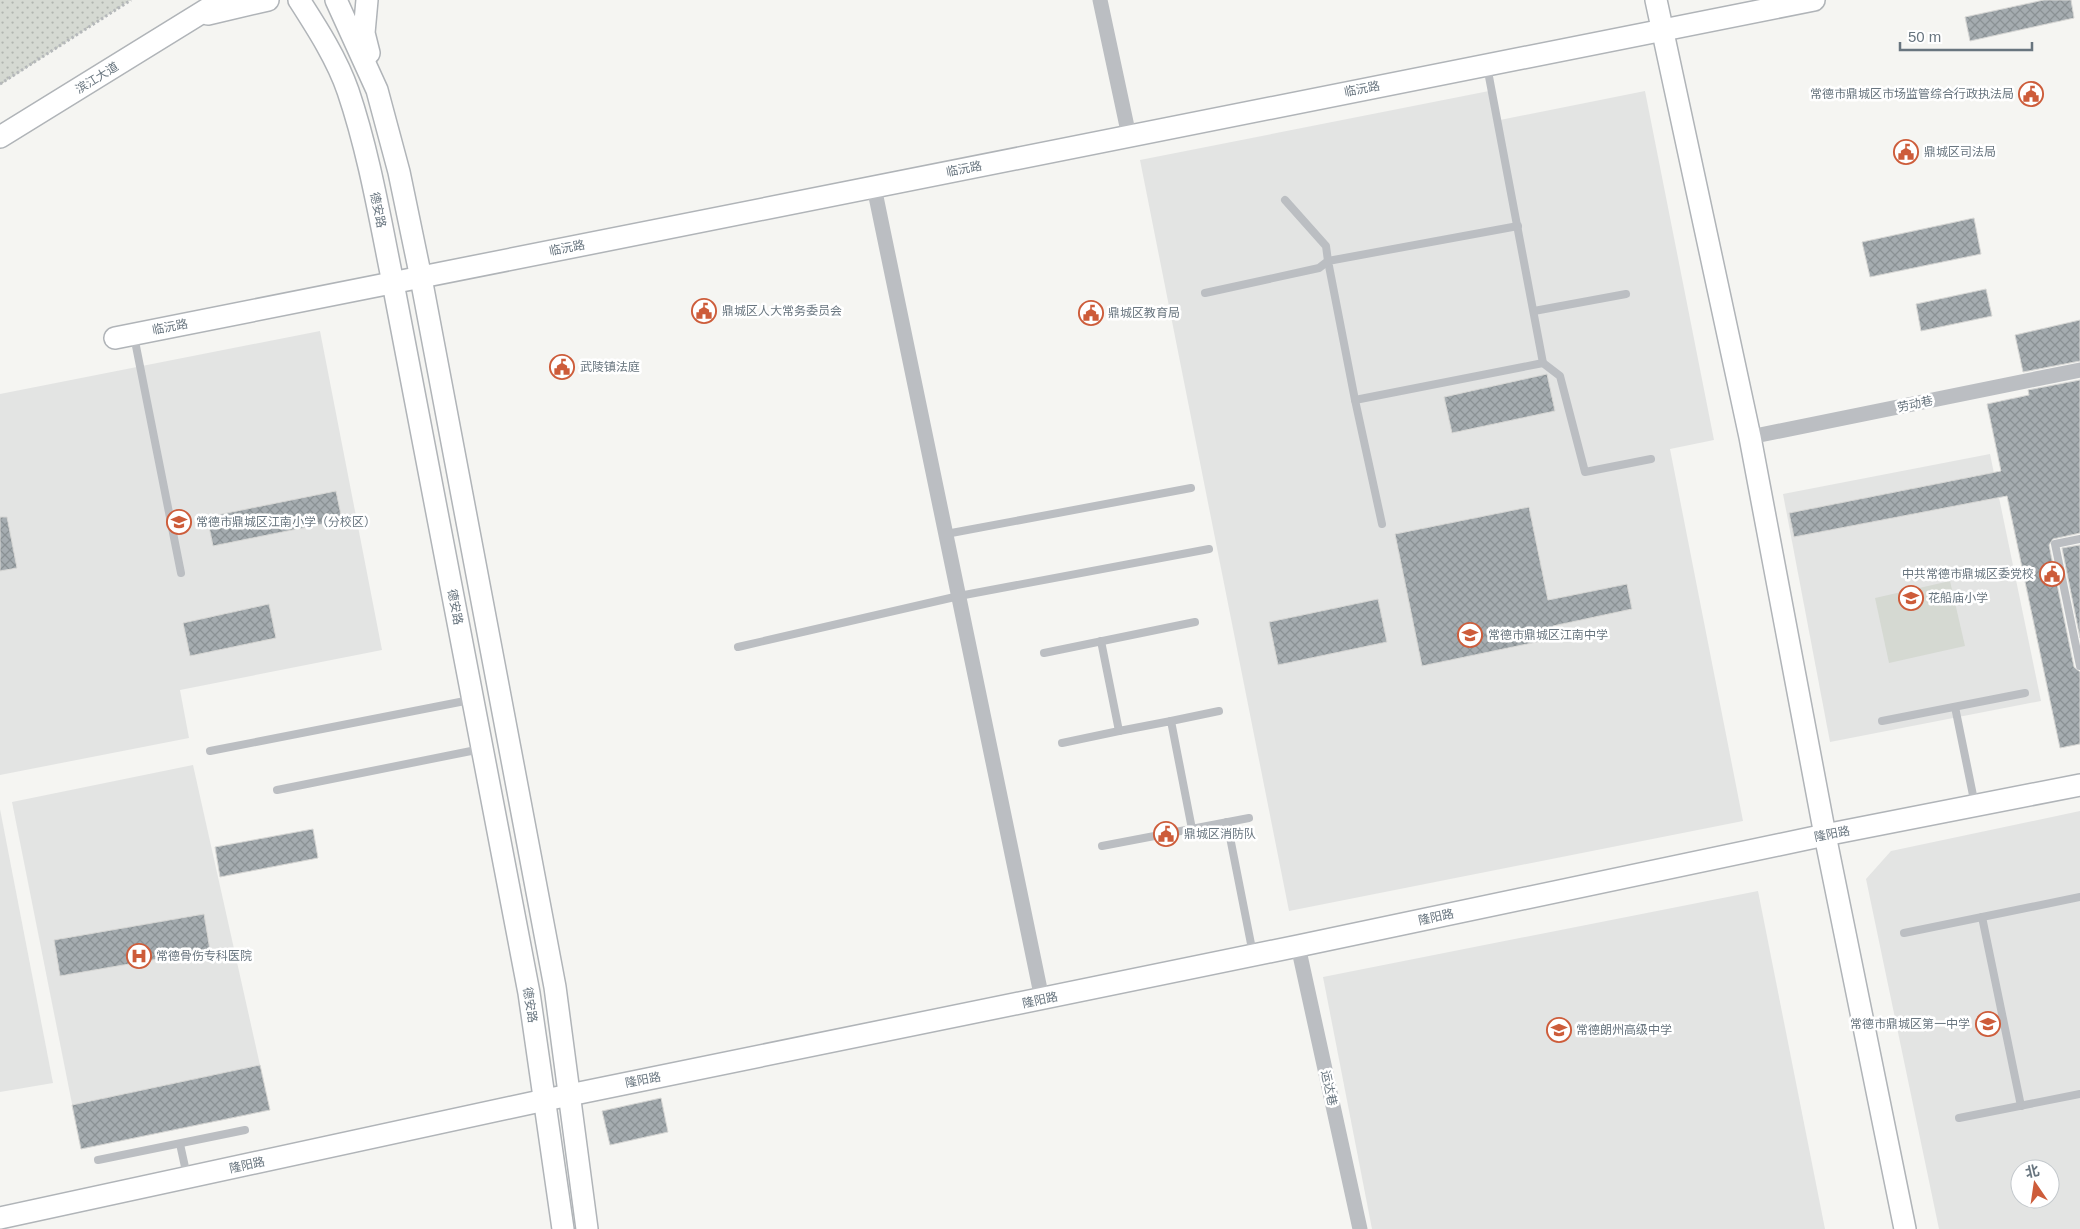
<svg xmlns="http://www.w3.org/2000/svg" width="2080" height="1229" font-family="Arial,'Noto Sans SC',sans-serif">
	<defs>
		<pattern id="green-dots" width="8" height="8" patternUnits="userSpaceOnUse" patternTransform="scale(1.25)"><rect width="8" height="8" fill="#d5d9d2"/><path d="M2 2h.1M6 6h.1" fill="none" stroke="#b1b5b0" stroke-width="1.8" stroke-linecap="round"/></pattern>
		<pattern id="building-cross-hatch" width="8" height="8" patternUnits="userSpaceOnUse" patternTransform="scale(1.25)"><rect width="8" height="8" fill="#a5acb0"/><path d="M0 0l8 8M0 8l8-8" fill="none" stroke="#8a9194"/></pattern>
	</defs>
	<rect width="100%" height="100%" fill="#f5f5f2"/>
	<g fill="#e3e4e3" fill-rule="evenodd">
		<path d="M1489,91L1495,121L1645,91L1714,440L1670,449L1743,821L1289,911L1140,160Z"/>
		<path d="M320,331L382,650L180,690L189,738L0,775V394Z"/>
		<path d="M1990,454L2041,701L1830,742L1783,494Z"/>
		<path d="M193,765L270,1110L81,1149L12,802Z"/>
		<path d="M0,809L53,1083L0,1092Z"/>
		<path d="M2080,811V1229H1939L1866,879L1891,851ZM2020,1169H2050V1199H2020Z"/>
		<path d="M1758,891L1825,1229H1372L1323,977Z"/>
	</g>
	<path fill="url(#green-dots)" d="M0,0H131L0,85Z"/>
	<path fill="#d5d9d2" d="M1950,581L1965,646L1889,663L1875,598Z"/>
	<g fill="url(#building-cross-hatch)" stroke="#d7d7d5">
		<path d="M2044,0H2071L2074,18L1970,41L1965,17Z"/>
		<path d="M1974,218L1981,254L1870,277L1862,242Z"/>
		<path d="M1986,289L1992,316L1921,331L1916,304Z"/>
		<path d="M2080,320V361L2023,372L2015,335Z"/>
		<path d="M1547,374L1555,411L1452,433L1444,397Z"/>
		<path d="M2080,380V533L2053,539L2049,545L2074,667L2080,672V744L2060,748L2007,496L1794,537L1789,513L2001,471L1987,404L2029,395L2028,390Z"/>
		<path d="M336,491L342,520L213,546L207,517Z"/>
		<path d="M1529,507L1548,600L1627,584L1632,609L1553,626L1556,638L1422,666L1395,534Z"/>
		<path d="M0,517H7L17,568L0,571Z"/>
		<path d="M2080,545V638L2062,548Z"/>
		<path d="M1378,599L1387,642L1278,665L1269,622Z"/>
		<path d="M269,604L276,638L190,656L183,623Z"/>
		<path d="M313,829L318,858L220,877L215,847Z"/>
		<path d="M204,914L210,950L60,976L54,940Z"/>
		<path d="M260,1065L270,1110L81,1149L72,1105Z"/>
		<path d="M661,1098L668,1132L610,1145L602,1111Z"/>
	</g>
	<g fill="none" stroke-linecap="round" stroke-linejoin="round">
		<defs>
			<g id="secondary">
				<path d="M299,0C317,28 337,59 348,91C369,153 380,219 393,283L529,993L563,1229"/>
				<path d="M336,0L377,90L399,172L421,278L555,987L587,1229"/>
				<path d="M367,0L364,33L369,53"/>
				<path d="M1656,0L1750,437L1825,835L1905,1229"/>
				<path d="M208,14L268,0"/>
				<path d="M0,137L222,0"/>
				<path d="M115,338L1814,0"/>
				<path d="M0,1218L545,1100L1298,946L1825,835L2080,785"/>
			</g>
		</defs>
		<use href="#secondary" stroke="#b0b4b8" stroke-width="24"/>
		<path stroke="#b5b8ba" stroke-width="3" stroke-dasharray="2.5 2.5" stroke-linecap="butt" d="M0,84L131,0"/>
		<g stroke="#bbbec2" stroke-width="8">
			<path d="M1487,66L1543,363L1560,376L1585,472L1651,459"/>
			<path d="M1518,226L1328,261L1355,400L1543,363"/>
			<path d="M1205,293L1319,268L1328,261L1326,246L1285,200"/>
			<path d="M1534,311L1626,294"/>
			<path d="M134,336L181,573"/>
			<path d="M1355,400L1382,524"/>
			<path d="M946,534L1191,488"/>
			<path d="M2080,539L2055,544L2080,666"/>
			<path d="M1101,641L1119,731L1171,721L1192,829"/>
			<path d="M738,647L959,596L1209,549"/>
			<path d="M1044,653L1195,622"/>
			<path d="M1955,707L1975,805"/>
			<path d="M1171,721L1219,711"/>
			<path d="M1882,721L2025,693"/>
			<path d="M1062,743L1119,731"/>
			<path d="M210,751L470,700"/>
			<path d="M277,790L481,749"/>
			<path d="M1227,822L1253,954"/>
			<path d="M1102,846L1249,818"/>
			<path d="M1982,917L2021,1106"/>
			<path d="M1904,933L2080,897"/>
			<path d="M1959,1118L2080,1094"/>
			<path d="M180,1144L187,1176"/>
			<path d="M98,1160L245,1130"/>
		</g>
		<g stroke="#bbbec2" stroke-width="15">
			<path d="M1100,0L1129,136"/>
			<path d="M874,187L1042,999"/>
			<path d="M1750,437L2080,370"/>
			<path d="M1298,946L1360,1229"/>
		</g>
		<use href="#secondary" stroke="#fff" stroke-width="21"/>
	</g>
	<defs>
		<symbol id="civic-ring" viewBox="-11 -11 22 22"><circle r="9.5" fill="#fff" stroke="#cd5c3a" stroke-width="1.5"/><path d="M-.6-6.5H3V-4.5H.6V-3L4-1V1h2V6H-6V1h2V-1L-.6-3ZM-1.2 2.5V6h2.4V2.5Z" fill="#cd5c3a"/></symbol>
		<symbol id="school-ring" viewBox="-11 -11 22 22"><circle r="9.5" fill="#fff" stroke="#cd5c3a" stroke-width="1.5"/><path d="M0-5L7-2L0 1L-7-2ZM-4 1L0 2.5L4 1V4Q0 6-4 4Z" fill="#cd5c3a"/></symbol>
		<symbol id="hospital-ring" viewBox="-11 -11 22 22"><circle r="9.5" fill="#fff" stroke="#cd5c3a" stroke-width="1.5"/><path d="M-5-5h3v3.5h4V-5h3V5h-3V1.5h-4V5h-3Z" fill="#cd5c3a"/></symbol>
	</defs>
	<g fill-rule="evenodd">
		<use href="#civic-ring" x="2017" y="80" width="28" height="28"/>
		<use href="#civic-ring" x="1892" y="138" width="28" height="28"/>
		<use href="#civic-ring" x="690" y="297" width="28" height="28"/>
		<use href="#civic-ring" x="1077" y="299" width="28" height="28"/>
		<use href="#civic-ring" x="548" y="353" width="28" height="28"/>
		<use href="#school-ring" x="165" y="508" width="28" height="28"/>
		<use href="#civic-ring" x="2038" y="560" width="28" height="28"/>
		<use href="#school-ring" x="1897" y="584" width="28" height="28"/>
		<use href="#school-ring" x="1456" y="621" width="28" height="28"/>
		<use href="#civic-ring" x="1152" y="820" width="28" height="28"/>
		<use href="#hospital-ring" x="125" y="942" width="28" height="28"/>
		<use href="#school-ring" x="1974" y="1010" width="28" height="28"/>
		<use href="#school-ring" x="1545" y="1016" width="28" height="28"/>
	</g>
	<g text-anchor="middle" stroke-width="5" stroke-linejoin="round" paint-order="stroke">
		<g font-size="12" fill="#68757f" stroke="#fff">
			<text transform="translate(97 78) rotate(-32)" y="4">滨江大道</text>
			<text transform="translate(1362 89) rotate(-11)" y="4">临沅路</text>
			<text transform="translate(964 169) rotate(-11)" y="4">临沅路</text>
			<text transform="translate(378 210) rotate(78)" y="4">德安路</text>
			<text transform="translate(567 248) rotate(-11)" y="4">临沅路</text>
			<text transform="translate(170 327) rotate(-11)" y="4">临沅路</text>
			<text transform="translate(1915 404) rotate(-12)" y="4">劳动巷</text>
			<text transform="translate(455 607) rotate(79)" y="4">德安路</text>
			<text transform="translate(1832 834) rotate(-11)" y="4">隆阳路</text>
			<text transform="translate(1436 917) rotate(-12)" y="4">隆阳路</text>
			<text transform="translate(1040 1000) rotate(-12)" y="4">隆阳路</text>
			<text transform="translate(530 1005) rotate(81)" y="4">德安路</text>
			<text transform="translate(643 1080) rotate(-11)" y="4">隆阳路</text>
			<text transform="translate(1329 1088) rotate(78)" y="4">运达巷</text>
			<text transform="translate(247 1165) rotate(-12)" y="4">隆阳路</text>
		</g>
		<g font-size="12" fill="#68757f" stroke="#fff" text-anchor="start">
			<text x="2014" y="98" text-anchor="end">常德市鼎城区市场监管综合行政执法局</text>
			<text x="1924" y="156">鼎城区司法局</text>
			<text x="722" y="315">鼎城区人大常务委员会</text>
			<text x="1108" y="317">鼎城区教育局</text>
			<text x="580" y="371">武陵镇法庭</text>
			<text x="196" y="526">常德市鼎城区江南小学（分校区）</text>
			<text x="2034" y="578" text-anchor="end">中共常德市鼎城区委党校</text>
			<text x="1928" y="602">花船庙小学</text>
			<text x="1488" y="639">常德市鼎城区江南中学</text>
			<text x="1184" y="838">鼎城区消防队</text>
			<text x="156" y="960">常德骨伤专科医院</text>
			<text x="1970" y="1028" text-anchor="end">常德市鼎城区第一中学</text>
			<text x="1576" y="1034">常德朗州高级中学</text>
		</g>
	</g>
	<g transform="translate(2035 1184) rotate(347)"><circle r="24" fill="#ffffff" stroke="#c3c8cc"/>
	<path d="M0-4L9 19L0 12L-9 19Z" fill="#cd5c3a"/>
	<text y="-8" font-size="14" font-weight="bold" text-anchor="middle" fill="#68757f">北</text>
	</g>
	<path d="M1900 42v8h132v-8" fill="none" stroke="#68757f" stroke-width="2.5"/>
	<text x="1908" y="42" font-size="15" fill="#68757f" stroke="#ffffff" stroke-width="4" paint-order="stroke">50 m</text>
</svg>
